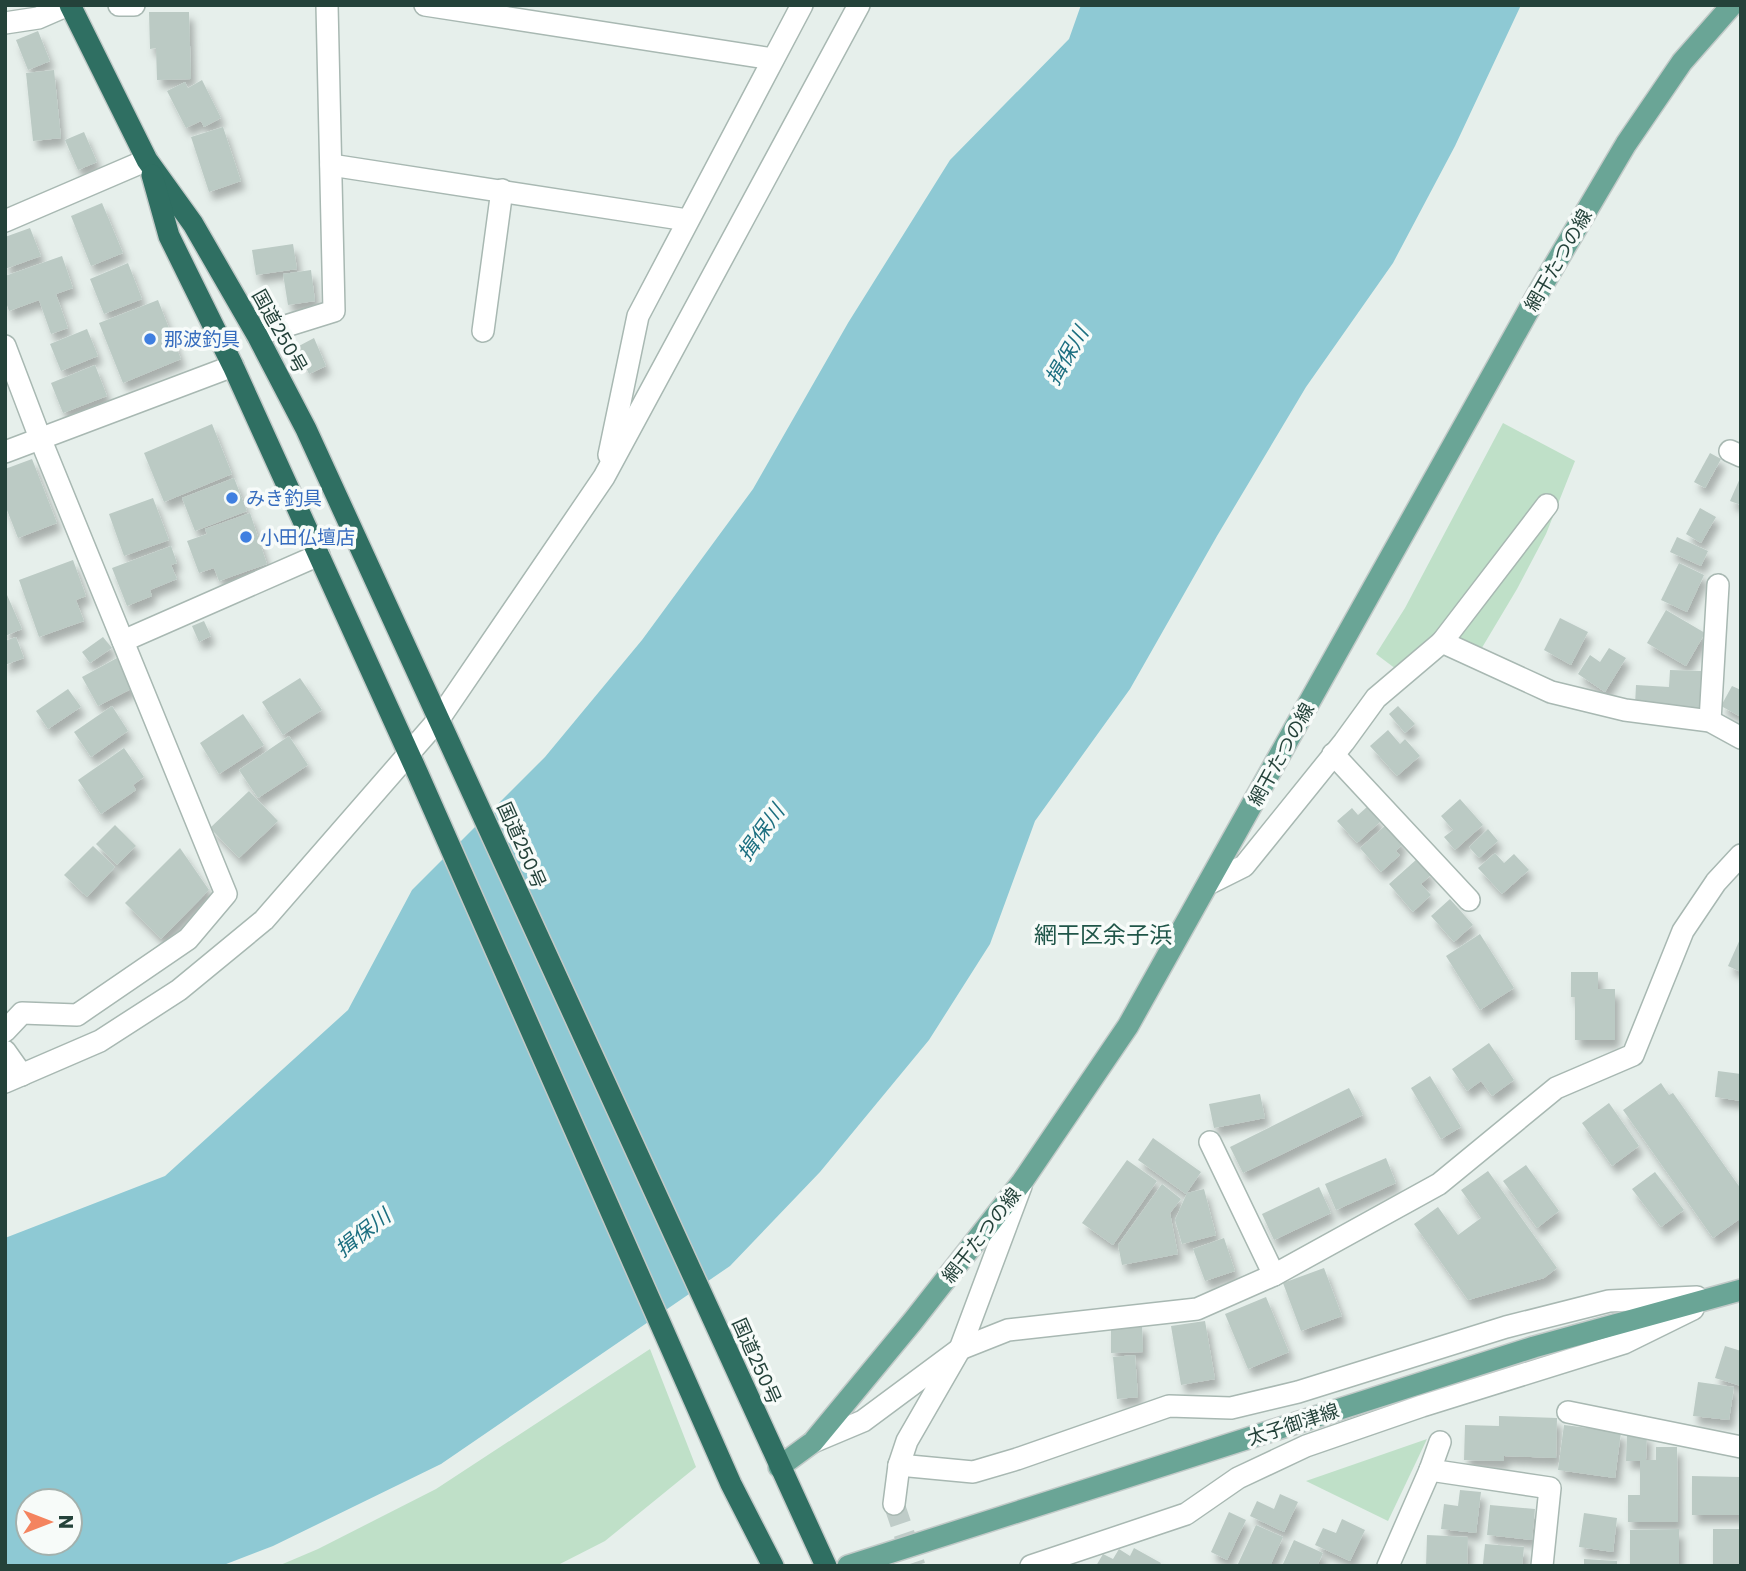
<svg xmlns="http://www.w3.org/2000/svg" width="1746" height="1571" font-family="Poppins,'Noto Sans JP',sans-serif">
	<defs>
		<filter id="shadow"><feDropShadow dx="4.5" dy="8" stdDeviation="3.5" flood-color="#0004"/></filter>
	</defs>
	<rect width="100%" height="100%" fill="#e6efeb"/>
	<g fill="#bfe0c8">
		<path d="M1503,423L1575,461L1546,534L1517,589L1480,651L1442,629L1396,669L1376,654L1405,608Z"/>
		<path d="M650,1349L696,1467L605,1541L556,1566H278L318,1549L436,1489Z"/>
		<path d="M1427,1439L1388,1521L1306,1481Z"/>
	</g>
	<path fill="#8ec9d4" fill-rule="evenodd" d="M1081,5H1521L1455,146L1393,263L1306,387L1217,536L1130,689L1035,821L990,944L929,1040L820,1172L730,1266L441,1464L273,1546L221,1566H5V1238L165,1176L348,1010L412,890L545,757L642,640L753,489L848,323L950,160L1069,39ZM28,1501H70V1543H28Z"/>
	<g fill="#bbcac4" filter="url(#shadow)">
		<path d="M149,12H189L191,79L157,80L156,48L150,49Z"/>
		<path d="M38,31L50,61L28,70L16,40Z"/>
		<path d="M54,70L61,138L33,141L26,73Z"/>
		<path d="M202,80L221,118L204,127L201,121L186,128L167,91L185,82L188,88Z"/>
		<path d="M223,127L241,181L209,192L191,137Z"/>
		<path d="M84,132L97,162L78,170L65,140Z"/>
		<path d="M102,203L123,253L91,266L71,216Z"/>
		<path d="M30,228L41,256L5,269V237Z"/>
		<path d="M293,244L297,269L256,275L252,250Z"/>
		<path d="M62,256L73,288L56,294L68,328L51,334L39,300L9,311L5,299V276Z"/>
		<path d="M128,263L142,299L104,314L90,279Z"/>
		<path d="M311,270L315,301L288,305L283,274Z"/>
		<path d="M158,300L181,359L123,383L99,323Z"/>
		<path d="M87,329L98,356L61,371L50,344Z"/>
		<path d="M314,338L326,366L309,374L297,347Z"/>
		<path d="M95,365L107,396L63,413L51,383Z"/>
		<path d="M212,424L232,474L164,502L144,453Z"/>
		<path d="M1710,453L1721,459L1705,488L1694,482Z"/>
		<path d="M32,459L57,523L18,538L5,505V469Z"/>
		<path d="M1741,476V505L1730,501Z"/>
		<path d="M234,478L247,511L195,531L182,498Z"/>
		<path d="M153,498L169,540L124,556L109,514Z"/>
		<path d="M1700,508L1716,517L1701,543L1686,534Z"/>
		<path d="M250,513L267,564L219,581L214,568L199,573L187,541L207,534L205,529Z"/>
		<path d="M1677,537L1708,551L1701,566L1670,552Z"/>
		<path d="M171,546L177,563L171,565L177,579L150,590L152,596L127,606L112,568Z"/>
		<path d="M73,560L86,596L76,600L84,621L39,637L19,580Z"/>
		<path d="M1679,563L1704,575L1687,612L1661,600Z"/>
		<path d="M5,595H7L22,629L5,636Z"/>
		<path d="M1666,610L1705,633L1686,666L1647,643Z"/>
		<path d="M1560,618L1588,632L1571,665L1544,650Z"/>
		<path d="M204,621L211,636L199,642L192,626Z"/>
		<path d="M16,637L24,658L5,665V641Z"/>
		<path d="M103,637L112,648L90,663L82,652Z"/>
		<path d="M1609,648L1626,658L1605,692L1578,674L1590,655L1600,662Z"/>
		<path d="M117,658L133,688L98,706L82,677Z"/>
		<path d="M1670,670L1702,671L1701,708L1635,705L1636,685L1669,687Z"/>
		<path d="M300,678L322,710L283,735L262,702Z"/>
		<path d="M1732,686L1741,690V717L1721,706Z"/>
		<path d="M68,689L81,707L48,729L36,711Z"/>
		<path d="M112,706L128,731L91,757L74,732Z"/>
		<path d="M1398,706L1415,724L1405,733L1389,714Z"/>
		<path d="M243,714L264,745L219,774L200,743Z"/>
		<path d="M1388,730L1400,744L1405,739L1420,756L1397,776L1370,746Z"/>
		<path d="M289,736L308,765L258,798L239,770Z"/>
		<path d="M124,748L144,777L133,785L136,790L101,814L78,780Z"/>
		<path d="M249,791L278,821L239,858L210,828Z"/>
		<path d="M1460,799L1483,825L1455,850L1444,837L1453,830L1441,816Z"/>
		<path d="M1367,807L1380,822L1357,843L1337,821L1352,808L1358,815Z"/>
		<path d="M115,825L136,846L117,865L96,844Z"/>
		<path d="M1386,825L1403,844L1396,851L1400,855L1381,872L1360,848Z"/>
		<path d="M1488,829L1498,841L1479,858L1469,847Z"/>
		<path d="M93,846L115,867L87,897L64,875Z"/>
		<path d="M180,848L209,890L161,939L125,903Z"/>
		<path d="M1495,853L1504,863L1514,854L1529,870L1502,894L1478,868Z"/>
		<path d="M1417,859L1431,875L1421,884L1431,895L1413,912L1389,884Z"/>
		<path d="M1450,899L1473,925L1454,942L1431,916Z"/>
		<path d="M1480,934L1514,988L1480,1010L1446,956Z"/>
		<path d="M1741,937V972L1728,966Z"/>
		<path d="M1571,972H1598V989H1615V1040H1575V997H1571Z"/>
		<path d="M1489,1043L1514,1080L1492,1096L1481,1081L1467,1091L1452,1069Z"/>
		<path d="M1718,1071L1741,1074V1101L1715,1097Z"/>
		<path d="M1430,1076L1461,1127L1441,1139L1411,1088Z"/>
		<path d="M1661,1083L1669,1095L1673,1093L1741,1189V1218L1713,1238L1623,1110Z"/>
		<path d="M1349,1088L1363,1115L1243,1173L1230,1147Z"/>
		<path d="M1260,1094L1265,1118L1214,1128L1209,1104Z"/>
		<path d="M1609,1103L1639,1146L1612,1166L1582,1123Z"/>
		<path d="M1153,1138L1201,1172L1186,1194L1138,1160Z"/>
		<path d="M1386,1158L1396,1183L1336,1210L1325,1184Z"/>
		<path d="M1127,1160L1157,1181L1113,1245L1082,1223Z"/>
		<path d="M1526,1165L1559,1211L1537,1228L1503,1181Z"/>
		<path d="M1488,1171L1557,1268L1544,1278L1468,1300L1414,1224L1438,1207L1458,1235L1481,1218L1461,1190Z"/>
		<path d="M1655,1172L1684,1210L1661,1227L1632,1189Z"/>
		<path d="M1162,1184L1181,1199L1170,1213L1178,1254L1122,1265L1118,1245Z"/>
		<path d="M1319,1187L1331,1213L1274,1240L1262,1214Z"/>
		<path d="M1204,1189L1216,1235L1182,1244L1175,1220L1187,1193Z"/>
		<path d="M1224,1238L1235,1271L1205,1281L1193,1249Z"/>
		<path d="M1324,1268L1342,1316L1301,1331L1283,1283Z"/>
		<path d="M1266,1297L1289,1352L1248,1369L1225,1314Z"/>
		<path d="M1205,1321L1215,1379L1181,1385L1171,1326Z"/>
		<path d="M1142,1324L1143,1352L1111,1353V1325Z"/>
		<path d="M1725,1346L1741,1351V1386L1715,1378Z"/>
		<path d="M1135,1355L1138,1397L1117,1399L1113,1357Z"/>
		<path d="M1698,1382L1734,1387L1729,1420L1693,1416Z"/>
		<path d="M1499,1416L1557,1418L1556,1458L1504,1456V1461L1464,1460L1465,1425L1499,1426Z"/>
		<path d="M1564,1425L1621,1432L1615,1478L1558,1470Z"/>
		<path d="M1627,1433L1647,1434L1646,1460H1656V1447H1677L1678,1522H1628V1495H1640V1461H1626Z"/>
		<path d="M1692,1476L1741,1477V1515H1692Z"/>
		<path d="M1460,1490L1481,1492L1476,1533L1441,1529L1444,1504L1458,1506Z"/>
		<path d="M1280,1494L1298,1502L1284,1532L1250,1516L1257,1501L1274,1509Z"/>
		<path d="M1490,1505L1535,1509L1532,1540L1487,1535Z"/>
		<path d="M1229,1512L1246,1520L1227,1560L1211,1552Z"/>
		<path d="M1584,1513L1617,1518L1613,1552L1579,1547Z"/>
		<path d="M1342,1519L1365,1530L1350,1561L1315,1545L1323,1528L1336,1533Z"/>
		<path d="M1256,1525L1283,1537L1270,1566H1237Z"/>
		<path d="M1679,1529V1566H1630V1530Z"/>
		<rect x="1713" y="1529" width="28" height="37"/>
		<path d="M1427,1535L1468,1537L1467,1566H1426Z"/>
		<path d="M1294,1540L1323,1553L1317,1566H1282Z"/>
		<path d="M1485,1544L1524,1547L1522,1566L1483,1564Z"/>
		<path d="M1134,1548L1161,1563L1159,1566H1096L1103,1554L1113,1559L1119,1549L1130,1556Z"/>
		<path d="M1584,1559L1617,1561V1566H1584Z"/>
	</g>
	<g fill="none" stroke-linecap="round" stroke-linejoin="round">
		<path stroke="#bfccc8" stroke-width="21" stroke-dasharray="21 10" stroke-linecap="butt" d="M894,1504L915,1566"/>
		<defs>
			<g id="minor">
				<path d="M119,5H134"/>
				<path d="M425,5L773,59"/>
				<path d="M5,23L38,18L68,5"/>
				<path d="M331,165L687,220"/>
				<path d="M5,221L147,160"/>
				<path d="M483,331L502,190"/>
				<path d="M257,335L334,311L327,5"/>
				<path d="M5,346L40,438L226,894L188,939L77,1015L22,1013L5,1031"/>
				<path d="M1730,451L1741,456"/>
				<path d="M5,452L233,366"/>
				<path d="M609,455L638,316L802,5"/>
				<path d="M123,641L319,555"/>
				<path d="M1442,642L1547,505"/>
				<path d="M1710,721L1718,585"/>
				<path d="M1333,754L1469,900"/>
				<path d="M1208,884L1244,866L1344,742L1376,698L1442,642L1551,692L1625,710L1710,721L1741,738"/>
				<path d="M5,1051L22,1075"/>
				<path d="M5,1082L100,1041L179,990L264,920L439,719L604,477L859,5"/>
				<path d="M1210,1142L1274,1275"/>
				<path d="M1568,1412L1741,1447"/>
				<path d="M813,1442L863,1421L960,1349L1008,1330L1197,1309L1274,1275L1439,1184L1556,1088L1633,1055L1683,931L1716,882L1741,855"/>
				<path d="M899,1465L973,1472L1017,1459L1169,1406L1231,1408L1298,1392L1506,1327L1609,1301L1697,1297"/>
				<path d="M1430,1470L1550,1488L1542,1566"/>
				<path d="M894,1504L899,1465L907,1441L960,1349L1021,1186"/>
				<path d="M1031,1566L1186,1514L1238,1478L1306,1446L1422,1406L1624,1343L1693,1309"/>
				<path d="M1388,1566L1430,1470L1440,1442"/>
			</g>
			<g id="major">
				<path d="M779,1467L813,1442L913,1321L1022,1182L1128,1026L1541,288L1626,144L1682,62L1732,5"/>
				<path d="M848,1566L1534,1347L1741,1290"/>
			</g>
			<g id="highway">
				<path d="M70,5L147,160L193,224L257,335L306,429L826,1566"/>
				<path d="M152,175L169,236L233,366L418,774L731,1484L773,1566"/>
			</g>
		</defs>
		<use href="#minor" stroke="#a8b8b2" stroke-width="24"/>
		<use href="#major" stroke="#c2cac8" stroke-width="24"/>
		<use href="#highway" stroke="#c2cac8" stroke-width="24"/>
		<use href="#minor" stroke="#fff" stroke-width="21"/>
		<use href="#major" stroke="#6aa596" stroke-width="21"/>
		<use href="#highway" stroke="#2f6f62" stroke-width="21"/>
	</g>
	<g fill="#3f7fe0" stroke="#f7fbf9" stroke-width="2.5">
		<circle cx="150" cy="339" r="7"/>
		<circle cx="232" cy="498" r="7"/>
		<circle cx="246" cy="537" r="7"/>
	</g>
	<g text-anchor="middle" stroke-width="7" stroke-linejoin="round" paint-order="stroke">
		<g font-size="19" fill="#24423a" stroke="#f7fbf9">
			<text transform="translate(1558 260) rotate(-60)" y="7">網干たつの線</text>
			<text transform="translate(280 331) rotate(61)" y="7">国道250号</text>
			<text transform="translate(1281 754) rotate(-61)" y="7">網干たつの線</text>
			<text transform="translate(522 845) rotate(66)" y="7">国道250号</text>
			<text transform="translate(981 1235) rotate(-52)" y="7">網干たつの線</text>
			<text transform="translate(757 1361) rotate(66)" y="7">国道250号</text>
			<text transform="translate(1293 1424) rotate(-18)" y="7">太子御津線</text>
		</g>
		<g font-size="19" fill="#366cbe" stroke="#f7fbf9" text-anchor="start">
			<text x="164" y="346">那波釣具</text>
			<text x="246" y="505">みき釣具</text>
			<text x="260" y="544">小田仏壇店</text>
		</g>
		<g font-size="21" font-style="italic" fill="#1c6f80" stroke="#f7fbf9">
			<text transform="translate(1067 356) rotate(-60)" y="7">揖保川</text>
			<text transform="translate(761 833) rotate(-54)" y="7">揖保川</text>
			<text transform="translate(363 1233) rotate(-38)" y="7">揖保川</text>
		</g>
		<g font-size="23" fill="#1f5548" stroke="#f7fbf9">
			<text x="1103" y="943">網干区余子浜</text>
		</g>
	</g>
	<rect width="1746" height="1571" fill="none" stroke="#24423a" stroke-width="14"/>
	<g transform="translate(49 1522) rotate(90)"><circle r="33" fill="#f7fbf9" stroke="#a3b1ad" stroke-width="2"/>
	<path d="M0-5L12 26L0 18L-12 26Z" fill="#f4845f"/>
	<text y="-10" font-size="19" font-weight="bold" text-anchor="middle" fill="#24423a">N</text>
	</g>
</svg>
